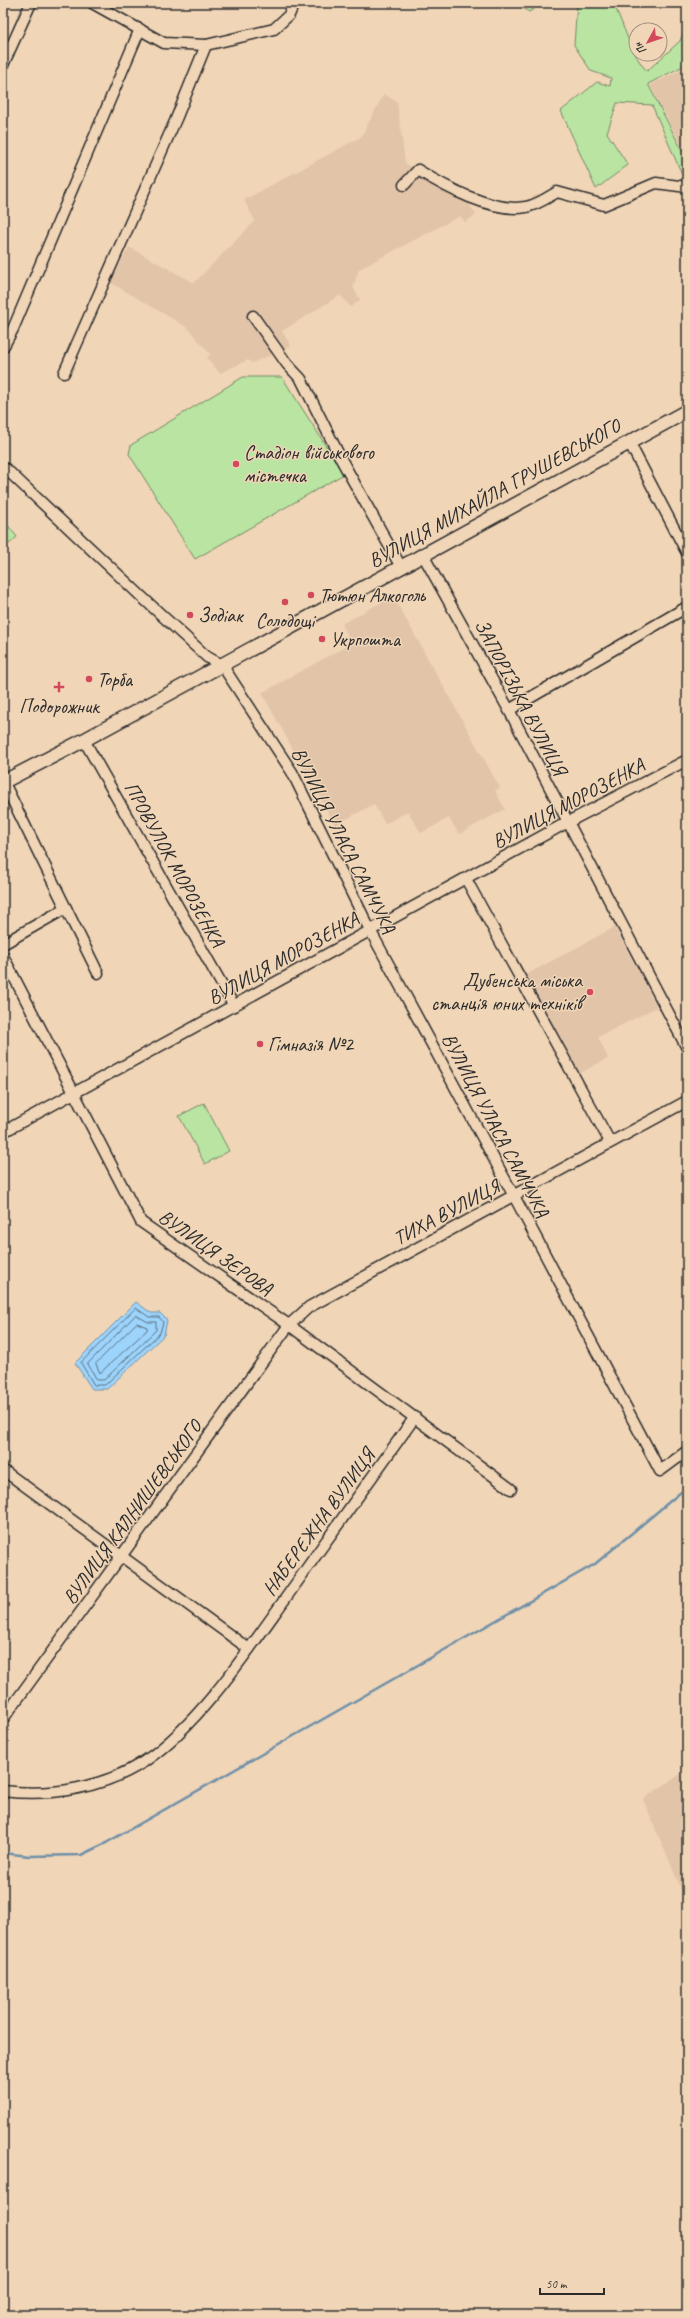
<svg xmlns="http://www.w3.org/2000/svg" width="690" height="2318" font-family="Caveat,sans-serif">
	<rect width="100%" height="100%" fill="#f0d5b7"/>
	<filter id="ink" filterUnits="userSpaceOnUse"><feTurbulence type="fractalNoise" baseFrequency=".025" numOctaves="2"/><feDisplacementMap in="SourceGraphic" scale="8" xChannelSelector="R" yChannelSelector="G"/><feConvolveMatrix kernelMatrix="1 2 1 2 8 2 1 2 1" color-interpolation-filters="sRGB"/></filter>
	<g filter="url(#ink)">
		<g fill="#e2c4a9">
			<path d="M687,67V157L650,85Z"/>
			<path d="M384,94L397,102L405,163L453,196L461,191L476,215L465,222L460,216L359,269L353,287L360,300L351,307L340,295L282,331L291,346L252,363L248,360L220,373L207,358L210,354L188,328L110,282L129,247L194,283L255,221L244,200L361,137Z"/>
			<path d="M393,596L500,788L495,791L505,809L459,834L449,818L421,833L408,811L385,824L374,804L335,825L262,693L352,643L342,624Z"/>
			<path d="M615,927L657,1007L598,1037L608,1058L577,1075L522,977Z"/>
			<path d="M687,1770V1890L682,1891L643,1799Z"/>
		</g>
		<g fill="#b9e4a1" stroke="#728866">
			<path d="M517,3H543L529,12Z"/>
			<path d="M577,3H613C624,24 631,55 647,71L680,41L687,24V64L648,84L687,160V183L684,179L652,105L617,103L607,133L628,165L596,189L561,111L597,82L610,86L611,78L591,71L574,45Z"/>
			<path d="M243,377H282L344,474L195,559L129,454L131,445Z"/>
			<path d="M6,523L17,537L9,544L3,538V526Z"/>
			<path d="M204,1103L229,1151L205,1164L179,1116Z"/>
		</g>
		<path fill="#9dd4fc" stroke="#6f90a8" d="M136,1302L151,1313H160L167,1320L164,1335L107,1389H92L75,1363Z"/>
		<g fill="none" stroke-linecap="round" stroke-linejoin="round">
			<g stroke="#596f7f" stroke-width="1">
				<path d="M136,1308L149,1317H159L163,1322L160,1333L105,1385H94L81,1363Z"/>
				<path d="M136,1315L148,1322H156V1330L104,1380H97L88,1364Z"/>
				<path d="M137,1323L147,1327V1330L100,1373L96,1364Z"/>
			</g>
			<path stroke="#6f90a8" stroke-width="2.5" d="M3,1853L29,1856L81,1855L106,1843L595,1564L687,1487"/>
			<defs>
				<g id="minor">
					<path d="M92,3L164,43L206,45L274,29L289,15L294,3"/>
					<path d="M3,65L31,3"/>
					<path d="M404,185L418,170C445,187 493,213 526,207C537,205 547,198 557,192L604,205L656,183L687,187"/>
					<path d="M253,316L287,364L301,379L341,459L401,567"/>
					<path d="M3,347L13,329L140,29"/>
					<path d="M64,373L176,119L206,45"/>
					<path d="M629,442L687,553"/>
					<path d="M3,474L6,469L143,598L207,657L222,665L292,772L370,930L514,1196L660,1471L687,1451"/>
					<path d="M423,555L509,710L687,1048"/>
					<path d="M509,710L687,607"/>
					<path d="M84,740L234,1006"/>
					<path d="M3,781L98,973"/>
					<path d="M466,879L610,1142"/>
					<path d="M3,944L66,908"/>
					<path d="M3,956L141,1222L289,1325L511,1489"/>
					<path d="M3,1132L568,822L687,760"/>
					<path d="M3,1470L249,1649"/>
					<path d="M3,1719L289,1325L309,1307L687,1101"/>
					<path d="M3,1791C51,1797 104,1788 145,1761C199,1724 247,1652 285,1599C328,1538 372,1477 415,1417"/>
				</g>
				<path id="major" d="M3,782L86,739L687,411"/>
			</defs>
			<use href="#minor" stroke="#2b2b2b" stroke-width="13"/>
			<use href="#major" stroke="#2b2b2b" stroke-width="16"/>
			<use href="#minor" stroke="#f0d5b7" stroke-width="10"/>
			<use href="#major" stroke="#f0d5b7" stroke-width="13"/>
		</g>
	</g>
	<g fill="#d1495b" stroke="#f0d5b7" stroke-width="1.5">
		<circle cx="236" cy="464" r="4"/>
		<circle cx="311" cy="595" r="4"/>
		<circle cx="285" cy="602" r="4"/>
		<circle cx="190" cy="615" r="4"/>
		<circle cx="322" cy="639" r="4"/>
		<circle cx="89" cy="679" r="4"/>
		<path d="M57 681h4v4h4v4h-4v4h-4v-4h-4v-4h4z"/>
		<circle cx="590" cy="992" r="4"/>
		<circle cx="260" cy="1044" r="4"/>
	</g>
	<g text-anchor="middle" stroke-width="3" stroke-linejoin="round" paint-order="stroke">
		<g font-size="20" fill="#2b2b2b" stroke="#f0d5b7" text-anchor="start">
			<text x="244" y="459">Стадіон військового<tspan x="244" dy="23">містечка</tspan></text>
			<text x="319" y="602">Тютюн Алкоголь</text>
			<text x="198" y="622">Зодіак</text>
			<text x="285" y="627" text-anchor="middle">Солодощі</text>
			<text x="330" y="646">Укрпошта</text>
			<text x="97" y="686">Торба</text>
			<text x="59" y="713" text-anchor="middle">Подорожник</text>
			<text x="582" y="987" text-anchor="end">Дубенська міська<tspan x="582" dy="23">станція юних техніків</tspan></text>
			<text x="268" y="1051">Гімназія №2</text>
		</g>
		<g font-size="20" fill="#2b2b2b" stroke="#f0d5b7">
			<text transform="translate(494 493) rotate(-29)" y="7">ВУЛИЦЯ МИХАЙЛА ГРУШЕВСЬКОГО</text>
			<text transform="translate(521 697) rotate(62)" y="7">ЗАПОРІЗЬКА ВУЛИЦЯ</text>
			<text transform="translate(568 803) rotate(-28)" y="7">ВУЛИЦЯ МОРОЗЕНКА</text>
			<text transform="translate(344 840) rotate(63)" y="7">ВУЛИЦЯ УЛАСА САМЧУКА</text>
			<text transform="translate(175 864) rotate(61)" y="7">ПРОВУЛОК МОРОЗЕНКА</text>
			<text transform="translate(283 958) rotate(-29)" y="7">ВУЛИЦЯ МОРОЗЕНКА</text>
			<text transform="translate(496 1125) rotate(62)" y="7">ВУЛИЦЯ УЛАСА САМЧУКА</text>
			<text transform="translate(446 1212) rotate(-28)" y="7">ТИХА ВУЛИЦЯ</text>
			<text transform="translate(216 1252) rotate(35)" y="7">ВУЛИЦЯ ЗЕРОВА</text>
			<text transform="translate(132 1512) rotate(-54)" y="7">ВУЛИЦЯ КАЛНИШЕВСЬКОГО</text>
			<text transform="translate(318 1522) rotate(-54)" y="7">НАБЕРЕЖНА ВУЛИЦЯ</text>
		</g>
	</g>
	<rect width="690" height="2318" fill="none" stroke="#f0d5b7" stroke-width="16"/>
	<rect x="8" y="8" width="674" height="2302" fill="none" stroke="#2b2b2b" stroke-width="1.5" filter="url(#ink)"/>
	<g transform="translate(648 42) rotate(230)"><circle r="19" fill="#f0d5b7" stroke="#a1917f"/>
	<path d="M0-3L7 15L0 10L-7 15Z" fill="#d1495b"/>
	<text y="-6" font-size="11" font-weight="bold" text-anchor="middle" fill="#2b2b2b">Пн</text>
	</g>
	<path d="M540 2288v6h64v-6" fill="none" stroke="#2b2b2b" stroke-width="2"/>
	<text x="546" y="2288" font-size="12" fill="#2b2b2b" stroke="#f0d5b7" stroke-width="3" paint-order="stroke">50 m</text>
</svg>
